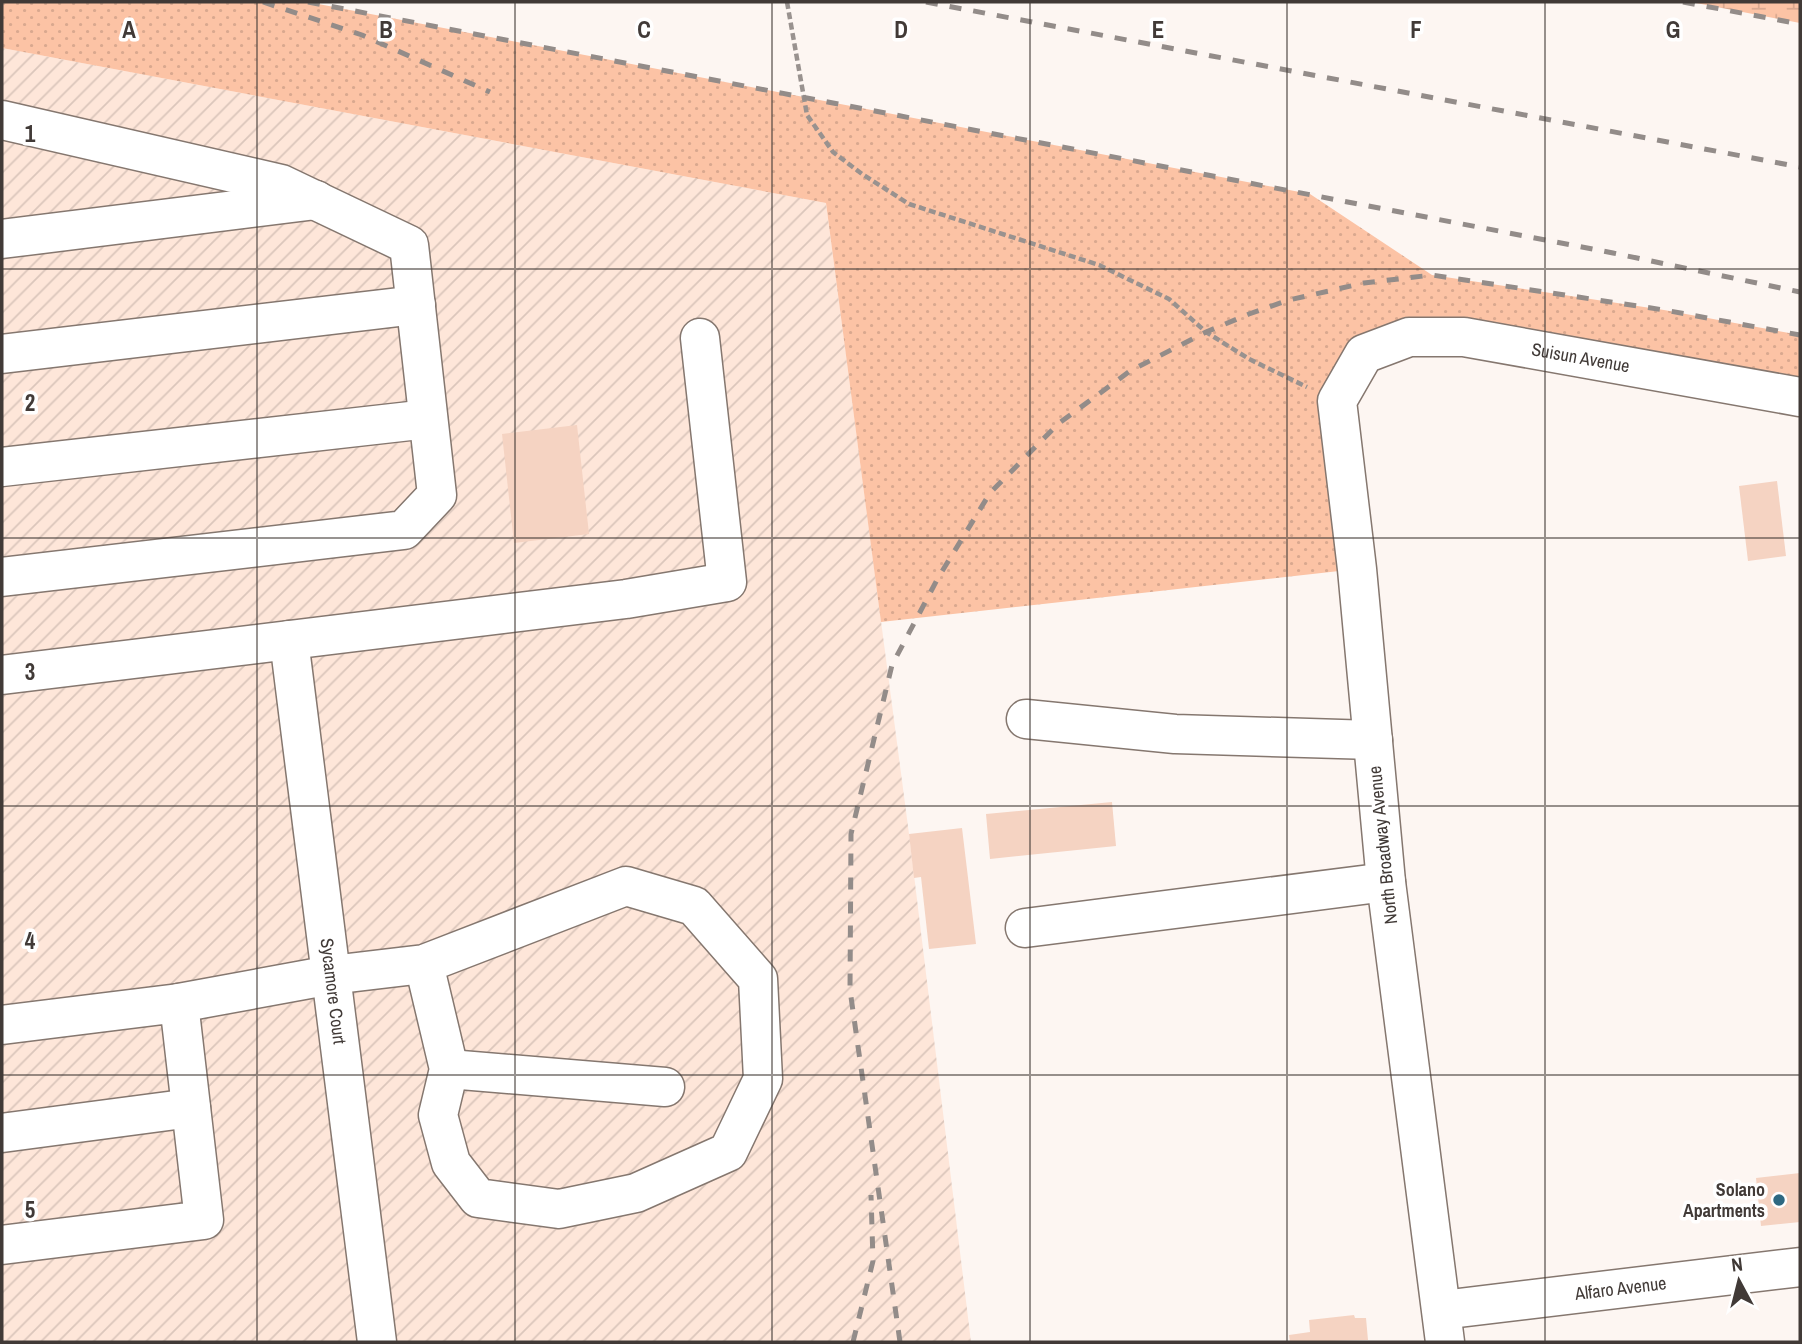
<svg xmlns="http://www.w3.org/2000/svg" width="1802" height="1344" font-family="'Archivo Narrow',sans-serif">
	<defs>
		<pattern id="industrial-furrows" width="10" height="10" patternUnits="userSpaceOnUse" patternTransform="scale(1.75)"><rect width="10" height="10" fill="#fee6d9"/><path d="M-1 1l2-2M0 10L10 0M9 11l2-2" fill="none" stroke="#dbc6bb"/></pattern>
		<pattern id="grass-dots" width="8" height="8" patternUnits="userSpaceOnUse" patternTransform="scale(1.75)"><rect width="8" height="8" fill="#fcc3a5"/><path d="M2 2h.1M6 6h.1" fill="none" stroke="#d9a88f" stroke-width="1.8" stroke-linecap="round"/></pattern>
		<pattern id="wetland-marsh" width="20" height="14" patternUnits="userSpaceOnUse" patternTransform="scale(1.75)"><rect width="20" height="14" fill="#fcc3a5"/><path d="M1 5h8M5 5V1M11 12h8M15 12V8" fill="none" stroke="#d9a88f"/></pattern>
	</defs>
	<rect width="100%" height="100%" fill="#fdf6f2"/>
	<path fill="url(#industrial-furrows)" d="M2,48L826,203L909,834L971,1342H2Z"/>
	<path fill="url(#grass-dots)" d="M2,2H308L1310,194L1432,275L1664,310L1800,335V397L1409,337L1337,401L1357,569L881,622L826,203L2,48Z"/>
	<path fill="url(#wetland-marsh)" d="M1691,2H1800V23Z"/>
	<g fill="#f5d3c2">
		<path d="M577,425L589,534L514,543L502,434Z"/>
		<path d="M1777,481L1786,556L1748,561L1739,486Z"/>
		<path d="M1112,802L1116,846L990,859L986,814Z"/>
		<path d="M962,828L976,944L929,949L921,877L914,878L909,834Z"/>
		<path d="M1800,1173V1222L1761,1226L1756,1178Z"/>
		<path d="M1354,1315L1355,1318H1366L1368,1340L1290,1342L1289,1335L1310,1332L1309,1320Z"/>
	</g>
	<g fill="none" stroke-linecap="round" stroke-linejoin="round">
		<defs>
			<g id="minor">
				<path d="M2,120L281,184L409,245L437,495L404,530L2,577"/>
				<path d="M2,239L316,200"/>
				<path d="M2,354L416,305"/>
				<path d="M2,467L428,419"/>
				<path id="s1" d="M289,640L377,1342"/>
				<path d="M2,675L626,599L727,582L700,338"/>
				<path d="M1026,719L1175,734L1373,740"/>
				<path d="M1025,928L1386,882"/>
				<path d="M179,1003L331,975L424,964L626,886L694,906L758,979L763,1079L728,1152L636,1193L559,1209L478,1198L451,1163L438,1115L449,1069L424,964"/>
				<path d="M2,1025L179,1003L204,1220L2,1245"/>
				<path d="M449,1069L665,1087"/>
				<path d="M2,1133L191,1108"/>
				<path id="s2" d="M1442,1310L1800,1267"/>
				<path id="s3" d="M1445,1342L1386,882L1357,569L1337,401L1364,354L1409,337H1464L1800,397"/>
			</g>
		</defs>
		<use href="#minor" stroke="#85776f" stroke-width="41"/>
		<path stroke="#99928f" stroke-width="4.5" stroke-dasharray="7 3.5" stroke-linecap="butt" d="M787,2L807,115L833,152L862,174L909,204L1099,265L1169,299L1206,332L1249,359L1307,387"/>
		<use href="#minor" stroke="#fff" stroke-width="38"/>
		<g stroke="#938c89" stroke-width="5" stroke-dasharray="12 12" stroke-linecap="butt">
			<path d="M263,2L362,35L490,92"/>
			<path d="M308,2L1613,253L1800,292"/>
			<path d="M926,2L1800,167"/>
			<path d="M1683,2L1800,24"/>
			<path d="M853,1342L873,1261L871,1195"/>
			<path d="M900,1342L850,990L851,834L892,665L938,578L990,493L1058,424L1130,371L1206,332L1249,314L1289,300L1364,283L1432,275L1664,310L1800,335"/>
		</g>
	</g>
	<path fill="none" stroke="#413a37" stroke-width="2" stroke-opacity="0.55" d="M257,2V1342M515,2V1342M772,2V1342M1030,2V1342M1287,2V1342M1545,2V1342M2,269H1800M2,538H1800M2,806H1800M2,1075H1800"/>
	<circle fill="#2e6881" stroke="#fff" stroke-width="2.5" cx="1779" cy="1200" r="7"/>
	<g text-anchor="middle" stroke-width="7" stroke-linejoin="round" paint-order="stroke">
		<g font-size="18" fill="#413a37" stroke="#fff">
			<text dy="6" stroke="none"><textPath href="#s3" startOffset="1223">Suisun Avenue</textPath></text>
			<text transform="translate(1383 845) rotate(-96)" y="6">North Broadway Avenue</text>
			<text dy="6" stroke="none"><textPath href="#s1" startOffset="354">Sycamore Court</textPath></text>
			<text dy="6" stroke="none"><textPath href="#s2" startOffset="180">Alfaro Avenue</textPath></text>
		</g>
		<g font-size="18" font-weight="bold" fill="#413a37" stroke="#fff" text-anchor="end">
			<text x="1765" y="1196">Solano<tspan x="1765" dy="21">Apartments</tspan></text>
		</g>
	</g>
	<g font-size="23" text-anchor="middle" font-weight="bold" fill="#413a37" stroke="#fff" stroke-width="7" stroke-linejoin="round" paint-order="stroke">
		<text x="129" y="38">A</text>
		<text x="386" y="38">B</text>
		<text x="644" y="38">C</text>
		<text x="901" y="38">D</text>
		<text x="1158" y="38">E</text>
		<text x="1416" y="38">F</text>
		<text x="1673" y="38">G</text>
		<text x="30" y="142">1</text>
		<text x="30" y="411">2</text>
		<text x="30" y="680">3</text>
		<text x="30" y="949">4</text>
		<text x="30" y="1218">5</text>
	</g>
	<rect width="1802" height="1344" fill="none" stroke="#413a37" stroke-width="7"/>
	<g transform="translate(1739 1281) rotate(353)" stroke="#ffffff" stroke-width="5" paint-order="stroke">
	<path d="M0-5L12 26L0 18L-12 26Z" fill="#413a37"/>
	<text y="-10" font-size="19" font-weight="bold" text-anchor="middle" fill="#413a37">N</text>
	</g>
</svg>
